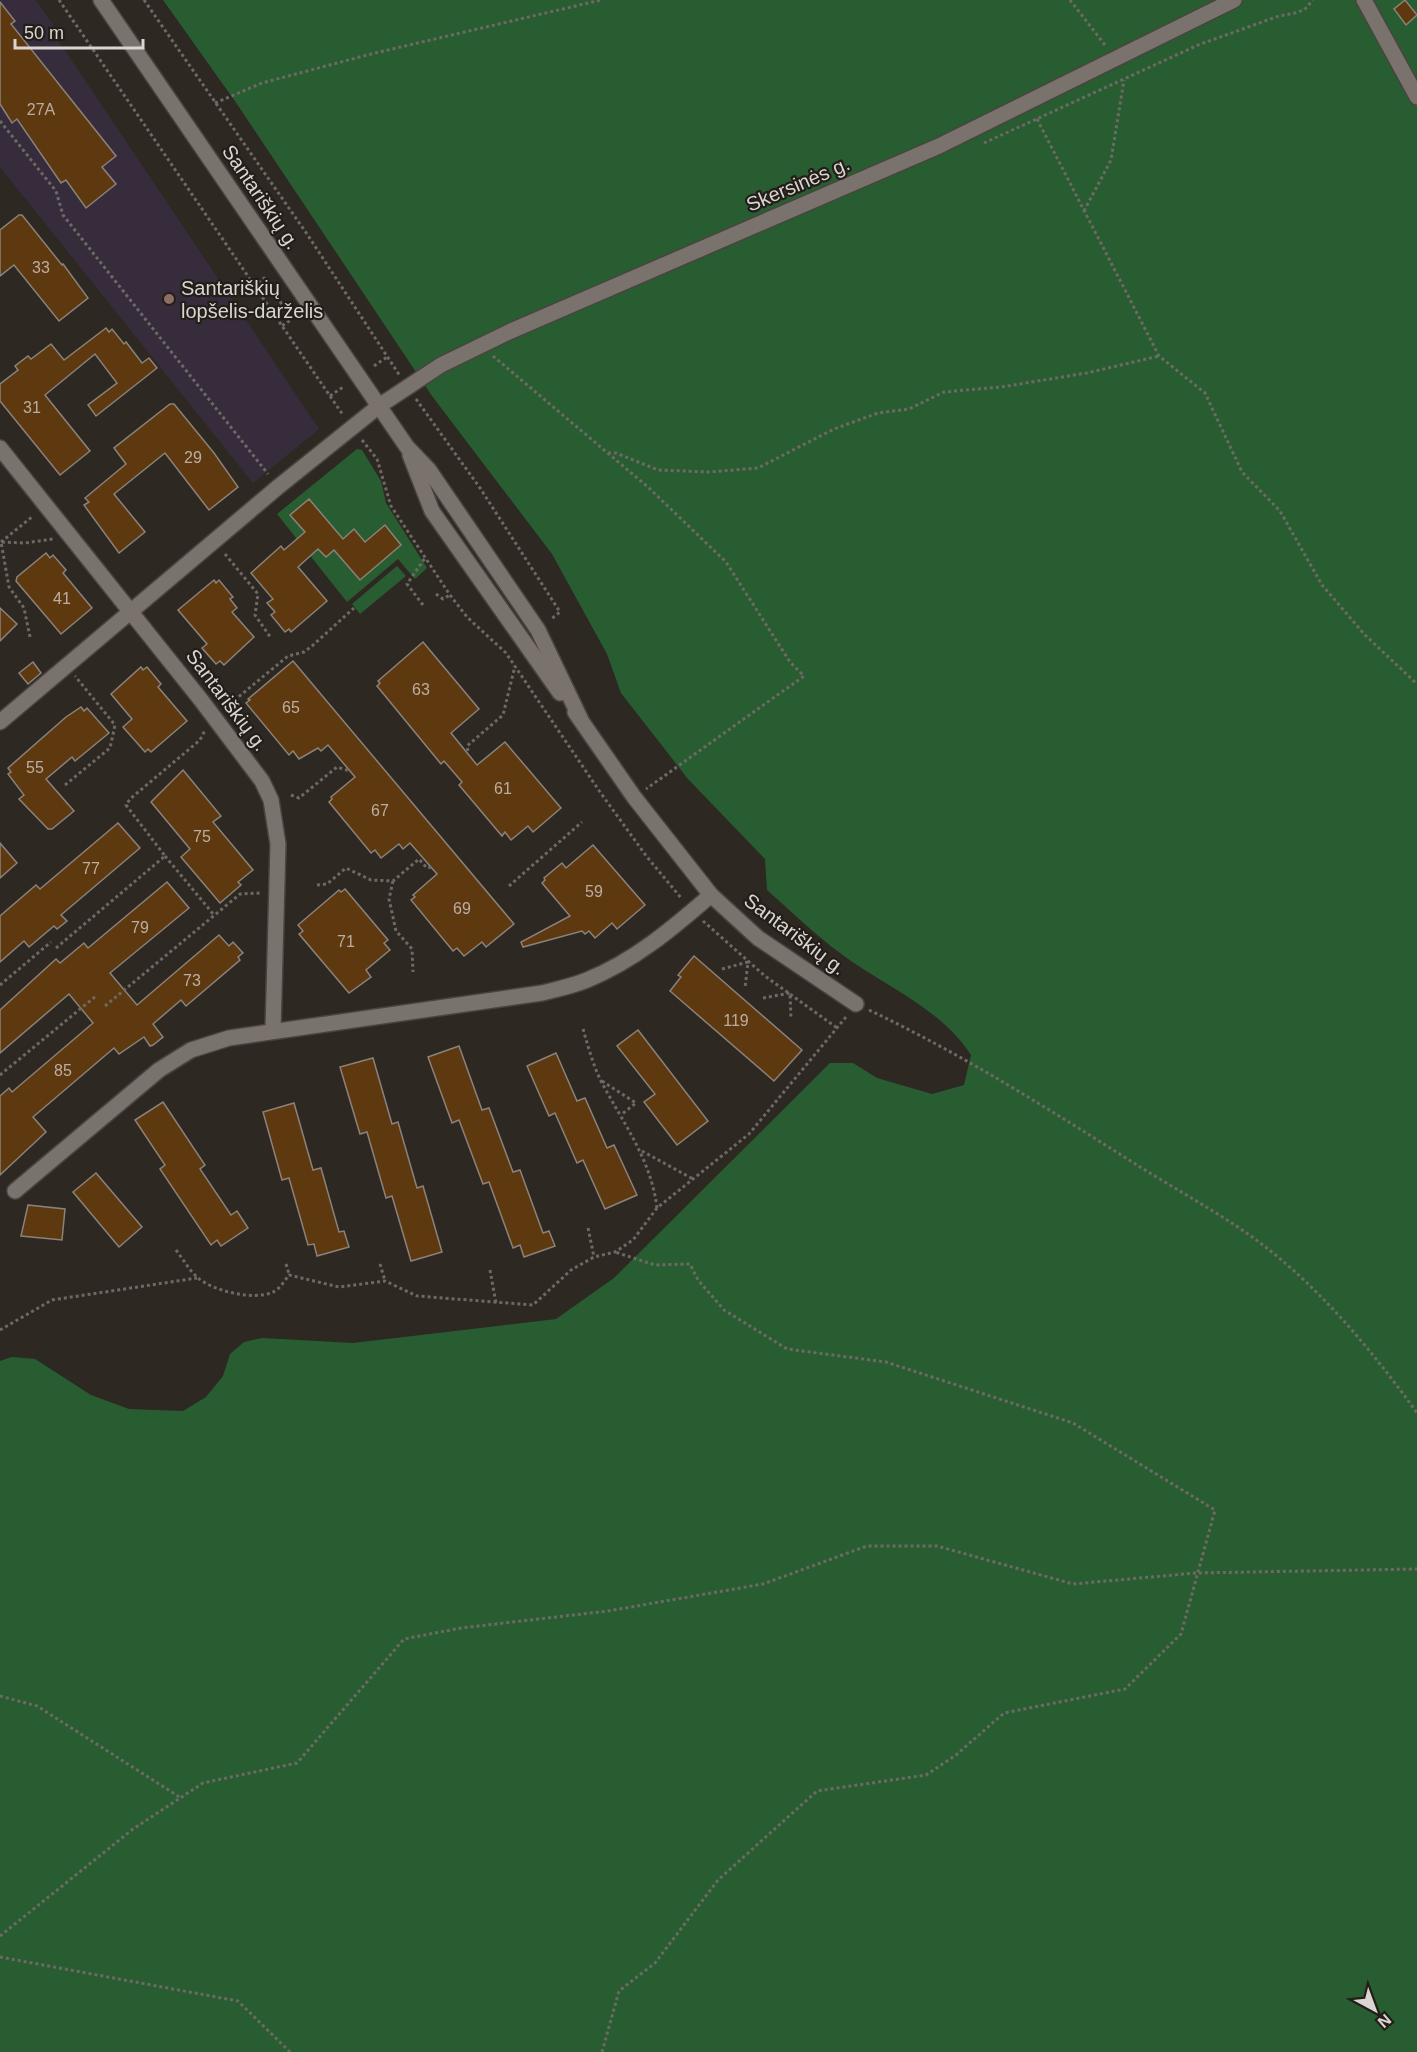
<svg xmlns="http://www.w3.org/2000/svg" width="1417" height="2052" font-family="Helvetica,sans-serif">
	<rect width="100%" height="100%" fill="#2e2822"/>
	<path fill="#372c3b" d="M0,0H36L57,31L56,37L319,429L253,483L0,167Z"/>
	<g fill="#285d31">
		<path d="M163,0H1417V2052H0V1361L12,1357L35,1359L91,1395L129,1409L183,1411L206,1397L223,1376L230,1354L244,1342L262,1338L353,1343L556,1319L614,1278L830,1063H853L877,1078L932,1094L964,1085L971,1055C941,1008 884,986 840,953C814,934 791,911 767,890L765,859L688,779L621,693L607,654L552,554L432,396L237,104Z"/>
		<path d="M357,449L362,450L381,481L386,503L427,568L415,579L398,559L347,602L277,514Z"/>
		<path d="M397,566L406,576L360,614L352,604Z"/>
	</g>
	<g fill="#5e3910" stroke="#8a827b" stroke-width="1.5">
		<path d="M1405,0L1417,15L1406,25L1394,9Z"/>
		<path d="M0,2L15,21L11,24L116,156L102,167L116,184L86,208L66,180L61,183L17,119L12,123L0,104Z"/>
		<path d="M19,215H22L62,265L63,264L88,298L59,321L14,265L0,276V230Z"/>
		<path d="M106,328L109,332L112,329L124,344L126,342L142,363L149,358L157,368L96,416L88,405L117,383L95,354L45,395L90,451L60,475L0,401V384L18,370L15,366L28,356L31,359L51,344L64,360Z"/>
		<path d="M170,404H174L214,453L238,487L209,510L165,453L114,494L145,532L119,553L84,505L89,502L85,498L126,464L114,448Z"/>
		<path d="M309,499L343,539L354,529L365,542L385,525L401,545L360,580L334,550L326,557L318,549L298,567L327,601L291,632L289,629L285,632L271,615L275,612L267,603L273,599L251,573L281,546L284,550L305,532L290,515Z"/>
		<path d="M46,553L50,558L53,555L66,570L63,573L92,608L61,634L16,581L17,577Z"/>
		<path d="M214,580L216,583L219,580L233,597L230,599L237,608L232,612L254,637L224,665L220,661L216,664L202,648L207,644L178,610Z"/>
		<path d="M0,608L17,624L0,641Z"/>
		<path d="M423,642L479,709L451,733L477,765L505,742L561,808L533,832L528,826L511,840L505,832L502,836L459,785L462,782L444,761L441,764L377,686L380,683L378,681Z"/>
		<path d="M293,661L514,924L486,947L482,942L464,956L457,948L453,951L411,900L415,897L413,895L437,874L410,843L403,849L399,844L381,858L375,850L371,853L329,802L332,799L331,797L355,777L328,745L321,751L318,748L299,759L293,751L289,755L246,703L250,700L248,699Z"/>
		<path d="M33,662L41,673L28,684L19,673Z"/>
		<path d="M141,667L143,670L147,667L161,684L158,687L187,721L151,752L148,749L145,752L123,727L132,719L111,694Z"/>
		<path d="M81,707L84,711L87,708L109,733L75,761L72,757L46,779L74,811L52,829H48L19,799L24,795L8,774L11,772L8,768L66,717Z"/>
		<path d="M183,770L221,816L213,822L253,870L238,882L241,885L220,903L181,857L190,849L151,802Z"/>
		<path d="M118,823L140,848L61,915L67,921L57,929L54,926L29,947L24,941L0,962V916L36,885L40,889Z"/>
		<path d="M0,843L17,863L0,878Z"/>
		<path d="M593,845L645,905L617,929L612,923L595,938L589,931L585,934L582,931L523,947L521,942L570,916L542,883L545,880L544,878L562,863L566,868Z"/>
		<path d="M167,882L189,908L110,973L137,1005L219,935L229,946L233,942L243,953L238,957L240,960L186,1006L181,1000L153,1024L163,1037L153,1045L150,1046L144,1037L119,1054L114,1048L33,1117L46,1132L0,1175V1096L9,1088L12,1092L93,1023L69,994L0,1053V1010L56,959L60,963L84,943L88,948Z"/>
		<path d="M345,889L388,940L384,943L390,950L366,970L371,977L349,993L299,934L303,931L298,925L339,890L341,892Z"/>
		<path d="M694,956L802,1050L774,1081L670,991L681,977L678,975Z"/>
		<path d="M638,1030L708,1121L677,1145L644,1102L655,1094L617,1046Z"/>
		<path d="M459,1046L482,1110L489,1108L513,1172L520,1170L543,1233L549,1231L555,1246L524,1257L520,1245L513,1248L489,1182L483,1184L459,1120L452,1123L428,1057Z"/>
		<path d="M556,1053L577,1101L585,1098L607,1148L614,1145L637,1195L605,1209L583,1160L577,1163L555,1113L549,1116L527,1066Z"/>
		<path d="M373,1058L392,1124L398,1122L417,1188L423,1186L442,1252L411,1261L392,1196L386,1198L367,1132L360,1134L340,1067Z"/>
		<path d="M163,1102L205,1165L200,1169L231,1215L237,1211L248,1228L221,1246L217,1240L211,1245L160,1169L165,1165L135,1120Z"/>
		<path d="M294,1103L313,1170L321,1168L339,1232L344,1231L349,1247L317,1256L314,1244L308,1245L289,1178L282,1180L263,1112Z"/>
		<path d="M96,1173L142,1227L119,1247L73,1192Z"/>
		<path d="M28,1205L65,1209L62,1240L21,1236Z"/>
	</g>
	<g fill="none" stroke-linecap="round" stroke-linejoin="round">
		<defs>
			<g id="street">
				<path d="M1364,0L1417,97"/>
				<path d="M0,448L201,700L262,781L271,800L278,844L273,1030"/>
				<path d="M0,722L278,487L379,406L441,365L511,331L939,146L1234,0"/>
				<path d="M15,1191L159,1070L191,1050L229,1038L542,993C557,989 573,986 587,980C634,961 673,928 711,895L758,938L856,1004"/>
			</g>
			<g id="secondary">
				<path d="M101,0L407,447L429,470L538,630L581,720"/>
				<path d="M410,455L432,511L560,693"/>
				<path d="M575,712L634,797L711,895"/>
			</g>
		</defs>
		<use href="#street" stroke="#49443f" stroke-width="18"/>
		<use href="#secondary" stroke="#49443f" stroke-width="18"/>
		<g stroke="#6e6964" stroke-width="3" stroke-dasharray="3 3" stroke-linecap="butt">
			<path d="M59,0L343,415"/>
			<path d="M144,0L307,234L400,376"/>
			<path d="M1070,0L1105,45"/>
			<path d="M215,103L262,83L371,54L601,0"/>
			<path d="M1037,119L1159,356L1205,393L1242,472L1280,511L1322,585L1365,635L1417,684"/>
			<path d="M0,121L56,191L63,215L268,474"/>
			<path d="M984,143L1198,45L1279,16L1295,13L1304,10L1313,0"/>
			<path d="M1084,211L1111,160L1124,80"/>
			<path d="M254,287L264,278L292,319L282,326"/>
			<path d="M493,356L649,488L726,562L790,662L804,676L646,789"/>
			<path d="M374,366L387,357"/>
			<path d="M330,396L343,387"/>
			<path d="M416,399L480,488L560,612L550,620"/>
			<path d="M362,440L377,459L391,506L450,595L467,617L506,653L600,792L647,857L682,899"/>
			<path d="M608,453H616L658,470L708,472L758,468L834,429L878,413L909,409L944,392L1001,387L1087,373L1159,356"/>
			<path d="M1,542L33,516"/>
			<path d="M225,554L258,594L255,615L271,638"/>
			<path d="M436,594L443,599L450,595"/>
			<path d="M423,605L407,584L425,558"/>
			<path d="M30,637L24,608L9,587L1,542L25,543L53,539"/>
			<path d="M225,708L288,656L304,652L312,646L354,608"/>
			<path d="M468,751L467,746L503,715L515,666"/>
			<path d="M65,785L110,748L115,725L75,676"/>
			<path d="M291,795L299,798L337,767L350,771"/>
			<path d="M165,856L214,915"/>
			<path d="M393,881L389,899L396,931L412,949L413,972"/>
			<path d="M317,885L327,884L346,868L371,880L393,881L419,859L427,868L432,867"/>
			<path d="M509,886L582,822"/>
			<path d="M703,921L765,976L837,1028"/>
			<path d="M56,948L165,856L126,805L130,799L200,740L205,730"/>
			<path d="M722,969L748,962L745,988"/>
			<path d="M0,985L51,942"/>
			<path d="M763,998L790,993L791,1019"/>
			<path d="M105,1006L240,894L260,893"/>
			<path d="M869,1010C962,1054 1050,1110 1137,1165C1186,1196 1241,1224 1285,1263C1335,1306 1379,1360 1417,1413"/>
			<path d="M583,1029C588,1046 593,1065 601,1081C623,1123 651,1159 657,1208"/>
			<path d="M0,1075L96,996"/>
			<path d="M602,1081L636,1103L622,1114"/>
			<path d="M642,1151L693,1179"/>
			<path d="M588,1228L594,1257"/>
			<path d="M176,1250C183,1259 189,1270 197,1277C212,1291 254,1301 273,1292C280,1289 285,1280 289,1275L339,1287L385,1281L417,1296L533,1305L571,1270L594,1257L615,1252L633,1240L657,1208L749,1134L846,1017"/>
			<path d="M286,1264L289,1274"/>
			<path d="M380,1264L385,1281"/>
			<path d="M490,1270L496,1303"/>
			<path d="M0,1330L52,1300L197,1278"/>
			<path d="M0,1696L37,1706L181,1798"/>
			<path d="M0,1936L133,1829L203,1783L297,1763L404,1639L461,1628L608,1611L763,1584L867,1546H937L1073,1584L1196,1573L1417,1569"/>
			<path d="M0,1957L238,2001L290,2052"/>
			<path d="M602,2052L619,1991L655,1963L718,1880L817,1791L926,1775L956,1755L1004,1713L1125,1689L1181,1634L1215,1510L1073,1423L886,1362L787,1349L724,1310L698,1280L690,1264L655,1265L615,1252"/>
		</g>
		<use href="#street" stroke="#7a726c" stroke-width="15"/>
		<use href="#secondary" stroke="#7a726c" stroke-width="15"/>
	</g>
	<circle fill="#8d6e63" stroke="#241e19" stroke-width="2" cx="169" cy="299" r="6"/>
	<g text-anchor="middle" stroke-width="4.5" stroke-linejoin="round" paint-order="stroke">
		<g font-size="16" fill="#baaea2">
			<text x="41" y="115">27A</text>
			<text x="41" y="273">33</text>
			<text x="32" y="413">31</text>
			<text x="193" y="463">29</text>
			<text x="62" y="604">41</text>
			<text x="421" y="695">63</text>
			<text x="291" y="713">65</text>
			<text x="35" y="773">55</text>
			<text x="503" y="794">61</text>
			<text x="380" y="816">67</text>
			<text x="202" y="842">75</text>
			<text x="91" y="874">77</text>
			<text x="594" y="897">59</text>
			<text x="462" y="914">69</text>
			<text x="140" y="933">79</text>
			<text x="346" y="947">71</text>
			<text x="192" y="986">73</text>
			<text x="736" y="1026">119</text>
			<text x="63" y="1076">85</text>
		</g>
		<g font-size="20" fill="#d9d5d2" stroke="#241e19">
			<text transform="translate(798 184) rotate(-23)" y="7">Skersinės g.</text>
			<text transform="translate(261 197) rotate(56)" y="7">Santariškių g.</text>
			<text transform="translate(227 700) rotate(53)" y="7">Santariškių g.</text>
			<text transform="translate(795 934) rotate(37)" y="7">Santariškių g.</text>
		</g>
		<g font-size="20" fill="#d9d5d2" stroke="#241e19" text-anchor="start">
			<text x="181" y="295">Santariškių<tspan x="181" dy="23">lopšelis-darželis</tspan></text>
		</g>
	</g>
	<g transform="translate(1375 2010) rotate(139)" stroke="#241e19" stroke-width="4.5" paint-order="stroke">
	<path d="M0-4.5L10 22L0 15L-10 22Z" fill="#d9d5d2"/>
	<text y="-9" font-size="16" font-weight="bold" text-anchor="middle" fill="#d9d5d2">N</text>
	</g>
	<path d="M15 39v9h128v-9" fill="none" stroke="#d9d5d2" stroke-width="3"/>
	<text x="24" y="39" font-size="18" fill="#d9d5d2" stroke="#241e19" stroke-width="4.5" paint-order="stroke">50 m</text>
</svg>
